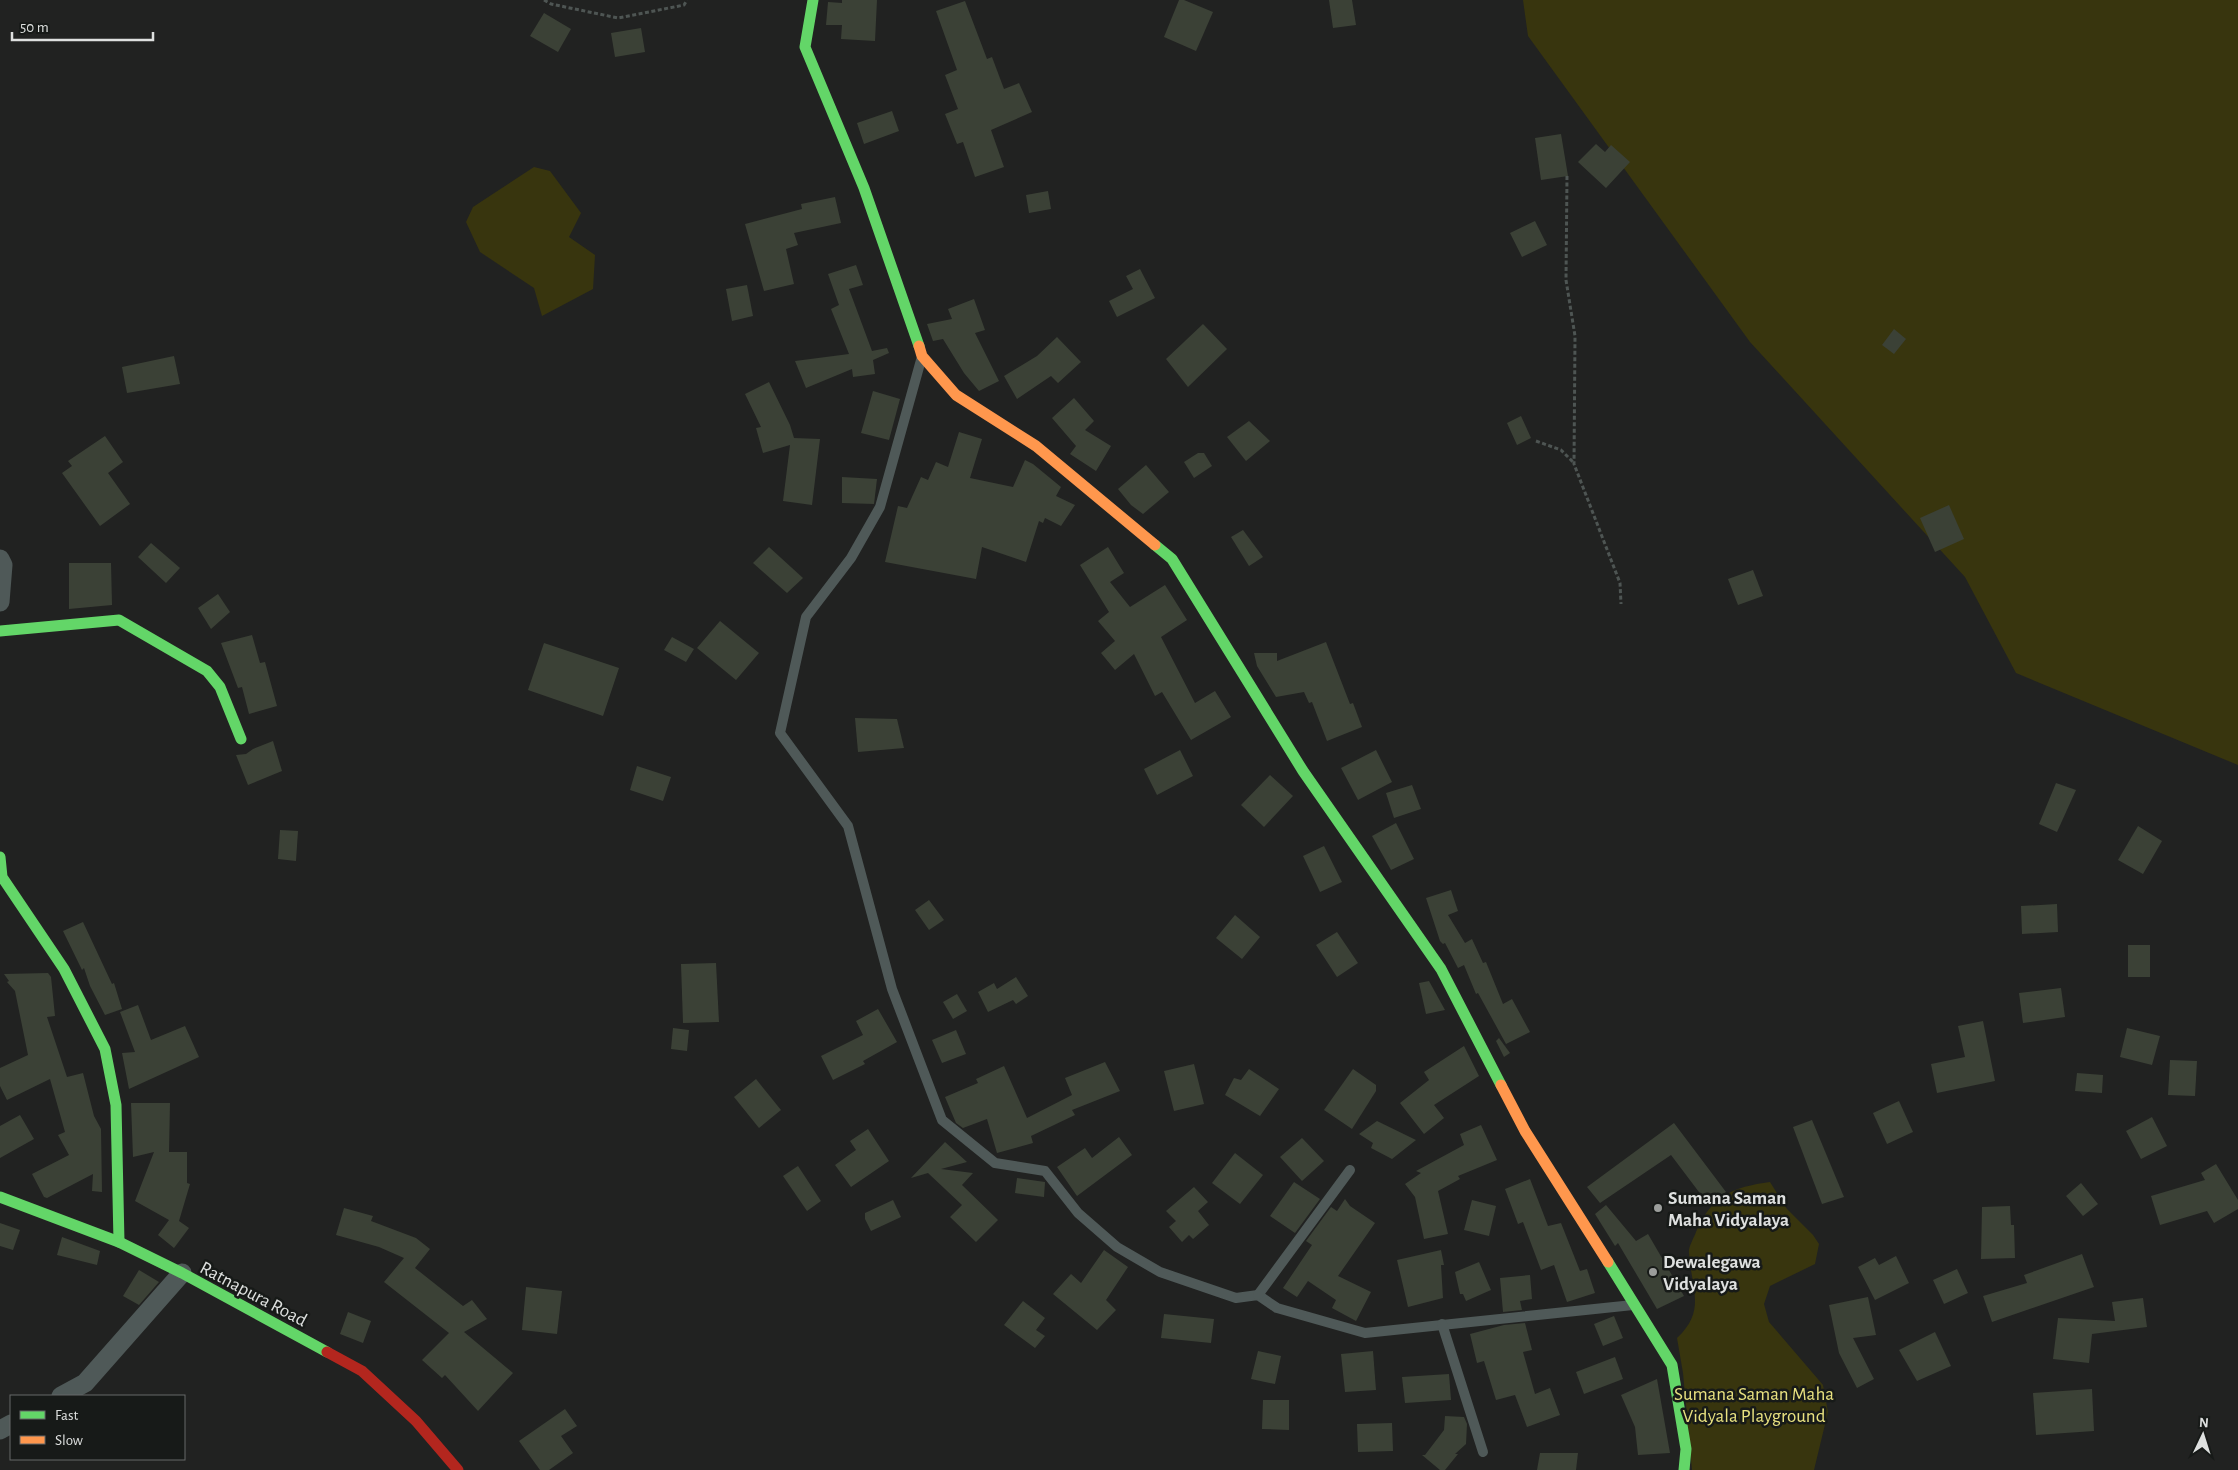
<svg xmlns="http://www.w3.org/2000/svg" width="2238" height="1470" font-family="'Alegreya Sans',sans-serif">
	<rect width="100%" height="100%" fill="#212221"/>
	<g fill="#38350e">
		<path d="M1523,0H2238V765L2016,673L1965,577L1750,342L1528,36Z"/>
		<path d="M534,167L550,171L581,213L569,237L595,255L593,289L542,316L534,288L480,252L466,222L473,207Z"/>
		<path d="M1770,1182L1787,1209L1813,1235L1819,1244L1815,1264L1770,1286L1764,1304L1769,1322L1823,1385L1828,1412L1814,1470H1692L1683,1373L1677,1338C1707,1310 1691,1288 1689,1253C1688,1247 1694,1238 1696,1232C1711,1196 1733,1187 1770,1182Z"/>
	</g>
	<g fill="#3b4136">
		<path d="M842,0H877L875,41L841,39L842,25H826L828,2L842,3Z"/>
		<path d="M1179,0H1184L1213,12L1196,51L1164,37Z"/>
		<path d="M1329,0H1352L1356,25L1333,28Z"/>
		<path d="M965,1L987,59L992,57L1004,89L1019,83L1032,112L991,130L1004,167L975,177L963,142L957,144L945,114L958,109L945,75L957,70L936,11Z"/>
		<path d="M544,13L571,29L558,52L530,36Z"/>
		<path d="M641,28L645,52L615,57L611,33Z"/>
		<path d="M892,111L899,131L864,144L857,123Z"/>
		<path d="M1561,134L1568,176L1541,180L1535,138Z"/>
		<path d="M1596,144L1605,152L1611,145L1630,162L1606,188L1578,162Z"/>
		<path d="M1048,191L1051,209L1029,213L1026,195Z"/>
		<path d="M835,197L841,223L794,233L798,245L786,249L794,284L764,291L745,224L802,209L801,204Z"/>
		<path d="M1535,221L1547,245L1522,257L1510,233Z"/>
		<path d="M856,265L863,285L849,289L872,351L887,348L889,353L873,360L875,374L853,377L852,369L806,388L795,361L849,354L831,309L839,305L828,274Z"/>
		<path d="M1140,269L1155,298L1117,317L1109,301L1133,289L1126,276Z"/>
		<path d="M747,285L753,316L732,321L726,289Z"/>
		<path d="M974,299L985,330L975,333L999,381L979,391L964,373L943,339L933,341L927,324L952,319L948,309Z"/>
		<path d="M1203,324L1227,349L1188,387L1166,359Z"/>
		<path d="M1894,329L1906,339L1894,354L1882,345Z"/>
		<path d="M1057,337L1081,362L1058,383L1051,376L1017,399L1004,376L1037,356Z"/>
		<path d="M174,356L180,384L127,393L122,367Z"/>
		<path d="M769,382L790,425L794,438L820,439L812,505L783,501L790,445L763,453L756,428L761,427L745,394Z"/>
		<path d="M873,391L900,399L889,440L861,433Z"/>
		<path d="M1074,398L1094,421L1085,430L1111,446L1096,471L1070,454L1076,446L1052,418Z"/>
		<path d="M1521,416L1531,438L1517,445L1507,423Z"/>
		<path d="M1249,421L1270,441L1246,461L1227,437Z"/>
		<path d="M959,432L982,439L970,478L1013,487L1025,460L1033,464L1061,487L1056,496L1075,505L1061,526L1045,518L1043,523L1039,521L1026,562L982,547L976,579L885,562L898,506L907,508L921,477L928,480L936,462L948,467Z"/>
		<path d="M105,436L123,462L108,473L130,504L100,526L62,473L72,466L68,461Z"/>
		<path d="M1198,453H1204L1212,466L1194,478L1184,462Z"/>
		<path d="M1146,465L1169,492L1143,514L1131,505L1118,489Z"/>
		<path d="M842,477L877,479L874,504L842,503Z"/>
		<path d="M1949,505L1964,539L1935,552L1920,518Z"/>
		<path d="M1243,530L1263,557L1249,566L1231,537Z"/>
		<path d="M151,543L180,568L166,583L138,557Z"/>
		<path d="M769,547L803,578L787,593L753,563Z"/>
		<path d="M1108,547L1124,573L1110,582L1130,607L1165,585L1187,620L1161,637L1195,703L1215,691L1231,717L1191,740L1162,692L1155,696L1134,654L1115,670L1101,653L1115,641L1098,621L1109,612L1080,565Z"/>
		<path d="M69,563H111L112,605L69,609Z"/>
		<path d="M1753,570L1763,596L1738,605L1728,579Z"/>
		<path d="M218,594L230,612L211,629L198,608Z"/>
		<path d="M720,621L759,653L736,680L697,648Z"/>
		<path d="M252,635L260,663L265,662L277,706L249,714L242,687L238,688L221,643Z"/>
		<path d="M672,637L694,649L686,662L664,650Z"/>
		<path d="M1326,642L1350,704L1353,703L1362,727L1327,741L1312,702L1309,703L1304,692L1276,697L1257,666L1254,653H1277V661Z"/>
		<path d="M544,643L619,668L603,716L528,690Z"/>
		<path d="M855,718L897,719L904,748L858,752Z"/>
		<path d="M273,741L282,771L248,785L236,755L246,754L253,749Z"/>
		<path d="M1180,750L1193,776L1157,795L1144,769Z"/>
		<path d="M1376,750L1392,782L1358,800L1341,768Z"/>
		<path d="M637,766L671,777L663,801L630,790Z"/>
		<path d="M1270,775L1293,796L1264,827L1241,805Z"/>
		<path d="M2056,783L2076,790L2057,832L2039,824Z"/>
		<path d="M1412,785L1421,809L1394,818L1386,793Z"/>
		<path d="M1396,823L1414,859L1391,870L1372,836Z"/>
		<path d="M2138,826L2162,841L2143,874L2118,860Z"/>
		<path d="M280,830L298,831L296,861L278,859Z"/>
		<path d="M1324,846L1342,882L1320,892L1303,856Z"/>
		<path d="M1451,890L1458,911L1448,915L1465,943L1472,939L1483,963L1486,962L1503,1004L1512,999L1530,1032L1506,1044L1478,993L1476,994L1464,965L1458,968L1445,943L1443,944L1440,941L1426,898Z"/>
		<path d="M929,900L944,920L929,930L915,910Z"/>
		<path d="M2057,904L2058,932L2022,934L2021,906Z"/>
		<path d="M1235,915L1260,937L1242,959L1216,938Z"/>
		<path d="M83,922L112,984L114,983L122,1009L105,1015L90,986L84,968L82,970L63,931Z"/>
		<path d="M1337,932L1358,963L1337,977L1316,945Z"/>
		<rect x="2128" y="945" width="22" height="32"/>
		<path d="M716,963L719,1022L683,1023L681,964Z"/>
		<path d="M48,973L51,977L55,1016L47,1017L67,1077L83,1073L94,1116L101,1129L102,1192L92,1191L93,1174L47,1198L44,1197L32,1174L69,1155L58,1135L65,1132L50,1079L7,1100L0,1086V1068L28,1055L15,991L7,982L9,981L4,974Z"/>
		<path d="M1016,977L1028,996L1016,1004L1013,1000L988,1012L978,992L994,983L997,989Z"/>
		<path d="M1429,981L1445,1010L1426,1014L1419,983Z"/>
		<path d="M2061,988L2065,1017L2023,1023L2019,993Z"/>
		<path d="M957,994L967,1011L953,1019L943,1002Z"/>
		<path d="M138,1005L151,1040L185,1026L199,1057L129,1089L122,1053L135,1052L120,1012Z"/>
		<path d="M878,1009L897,1042L863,1061L865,1064L833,1080L821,1056L863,1035L856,1021Z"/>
		<path d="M1983,1021L1995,1081L1937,1093L1931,1064L1965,1057L1958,1026Z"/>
		<path d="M673,1028L689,1030L687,1051L671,1049Z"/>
		<path d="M2127,1028L2160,1036L2152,1065L2120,1057Z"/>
		<path d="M956,1030L966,1054L942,1063L932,1040Z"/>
		<path d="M1499,1038L1510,1053L1504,1057L1496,1041Z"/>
		<path d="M1464,1046L1479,1076L1434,1105L1444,1118L1424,1134L1400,1103L1429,1080L1424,1072Z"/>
		<path d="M2170,1060L2197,1061L2195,1096L2168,1095Z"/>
		<path d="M1105,1062L1120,1091L1072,1110L1075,1115L1031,1136L1033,1143L997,1153L987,1119L963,1128L956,1123L945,1097L978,1083L976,1079L1004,1066L1027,1118L1072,1095L1065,1078Z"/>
		<path d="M1194,1064L1204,1104L1174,1111L1164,1071Z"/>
		<path d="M1249,1069L1279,1089L1260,1116L1225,1095L1234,1078L1241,1080Z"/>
		<path d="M1353,1069L1376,1085V1091L1352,1129L1324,1110Z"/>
		<path d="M2077,1073L2103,1075L2102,1093L2075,1091Z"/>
		<path d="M756,1079L781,1110L759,1128L734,1097Z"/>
		<path d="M1899,1101L1913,1132L1887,1144L1873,1113Z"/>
		<path d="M131,1103H170L169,1152H187V1183L190,1184L179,1221L189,1228L174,1248L158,1235L169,1220L135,1201L154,1152L133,1157Z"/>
		<path d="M20,1115L34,1139L0,1158V1126Z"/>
		<path d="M2152,1117L2167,1146L2141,1159L2126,1131Z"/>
		<path d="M1812,1120L1844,1197L1822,1204L1793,1127Z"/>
		<path d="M1377,1121L1416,1140L1392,1159L1371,1148L1373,1143L1359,1134Z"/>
		<path d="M1674,1123L1726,1192L1708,1204L1671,1155L1600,1203L1587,1187Z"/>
		<path d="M1481,1125L1497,1160L1458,1176L1460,1179L1438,1191L1448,1234L1424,1239L1415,1197L1405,1184L1421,1173L1416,1171L1464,1145L1460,1134Z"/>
		<path d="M868,1129L889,1161L851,1187L835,1165L856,1150L850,1141Z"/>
		<path d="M1119,1137L1132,1155L1077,1196L1057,1167L1085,1148L1092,1158Z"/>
		<path d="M1302,1138L1324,1161L1302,1181L1280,1157Z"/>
		<path d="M945,1142L967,1162L941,1169L973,1173L962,1185L998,1220L976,1242L950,1217L962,1205L928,1173L911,1178Z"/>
		<path d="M1235,1153L1263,1175L1240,1204L1212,1183Z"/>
		<path d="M2216,1164L2238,1200V1209L2214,1223L2207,1211L2160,1225L2151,1196L2205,1180L2201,1173Z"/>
		<path d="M798,1166L821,1201L807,1211L783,1176Z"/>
		<path d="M1017,1178L1045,1182L1044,1197L1015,1193Z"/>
		<path d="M1530,1179L1548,1226L1561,1223L1580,1271L1587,1269L1595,1293L1567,1302L1554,1265L1541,1270L1523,1222L1518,1224L1505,1189Z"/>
		<path d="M1294,1182L1320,1199L1295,1233L1270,1216Z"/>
		<path d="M2081,1183L2098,1204L2083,1216L2066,1196Z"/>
		<path d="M1194,1187L1208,1202L1198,1211L1209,1225L1193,1239L1189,1235L1182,1242L1169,1227L1176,1221L1166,1211Z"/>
		<path d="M1345,1199L1350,1206L1375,1223L1338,1276L1371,1292L1356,1321L1332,1308L1336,1300L1308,1281L1297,1297L1283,1288L1312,1245L1306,1241L1331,1207L1337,1211Z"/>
		<path d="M893,1200L901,1217L871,1231L865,1219V1213Z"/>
		<path d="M1472,1200L1496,1206L1489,1236L1464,1230Z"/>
		<path d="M1606,1205L1636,1241L1648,1234L1684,1296L1657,1309L1618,1243L1615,1246L1595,1214Z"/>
		<path d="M2010,1206L2011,1225H2014L2015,1258L1981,1259L1982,1207Z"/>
		<path d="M344,1208L373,1216L371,1221L416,1238L430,1249L415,1268L463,1306L472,1300L487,1319L464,1332L513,1373L478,1411L445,1375L442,1378L422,1360L449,1333L384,1282L404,1258L379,1247L336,1235Z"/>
		<path d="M0,1223L20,1230L13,1250L0,1246Z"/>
		<path d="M62,1237L100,1251L97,1265L57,1255Z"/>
		<path d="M1104,1250L1128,1267L1106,1300L1116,1310L1097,1330L1053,1294L1071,1274L1081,1283Z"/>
		<path d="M1441,1250L1444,1265H1441L1443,1298L1408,1307L1397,1260Z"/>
		<path d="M2082,1254L2094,1287L1992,1322L1983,1296L2027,1283L2024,1275Z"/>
		<path d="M1896,1256L1909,1283L1875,1300L1858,1267L1875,1258L1879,1265Z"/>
		<path d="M1479,1262L1491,1290L1466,1301L1463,1294H1460L1455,1272Z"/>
		<path d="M1957,1269L1968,1293L1944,1304L1933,1280Z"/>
		<path d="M139,1270L159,1282L139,1305L123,1296Z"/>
		<path d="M1530,1275L1532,1299L1520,1301L1522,1310L1503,1312L1500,1278Z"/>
		<path d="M526,1287L562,1291L557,1334L522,1330Z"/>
		<path d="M1868,1297L1876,1335L1853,1338L1874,1379L1857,1388L1839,1353L1829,1305Z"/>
		<path d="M2143,1298L2147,1327L2092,1334L2089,1363L2053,1359L2058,1318L2115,1321L2112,1302Z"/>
		<path d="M1023,1301L1045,1318L1036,1330L1045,1336L1035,1348L1004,1325Z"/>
		<path d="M348,1312L371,1321L363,1343L340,1334Z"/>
		<path d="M1164,1314L1214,1319L1211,1343L1161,1338Z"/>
		<path d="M1614,1316L1623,1338L1603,1346L1594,1324Z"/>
		<path d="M1525,1323L1532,1350L1523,1352L1535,1394L1550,1388L1560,1415L1527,1427L1515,1395L1496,1400L1484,1361L1477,1363L1470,1334L1504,1325Z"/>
		<path d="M1935,1332L1951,1366L1917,1381L1899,1350Z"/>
		<path d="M1258,1351L1281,1356L1275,1384L1251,1379Z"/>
		<path d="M1373,1351L1376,1390L1345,1392L1341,1354Z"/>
		<path d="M1615,1357L1623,1379L1584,1394L1576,1372Z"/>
		<path d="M1449,1374L1451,1400L1405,1403L1402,1377Z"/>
		<path d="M1657,1379L1670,1453L1638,1455L1635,1427L1621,1395Z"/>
		<path d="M2092,1389L2094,1431L2036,1435L2033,1393Z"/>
		<path d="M1263,1400H1289V1430L1262,1429Z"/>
		<path d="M565,1409L577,1426L561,1436L573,1453L549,1470H540L519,1441Z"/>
		<path d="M1445,1416L1464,1417L1467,1424L1466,1444L1455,1454H1458L1445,1470H1440L1422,1455H1425L1444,1430Z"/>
		<path d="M1392,1423L1393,1451L1358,1452L1357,1424Z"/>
		<path d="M1540,1453H1578L1576,1470H1537Z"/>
	</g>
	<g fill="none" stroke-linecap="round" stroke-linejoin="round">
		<g stroke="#4e5553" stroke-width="3" stroke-dasharray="4 2.5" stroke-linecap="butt">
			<path d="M544,0L551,4L618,18L684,5L687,0"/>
			<path d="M1567,176L1566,280L1575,336L1574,464L1620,583L1621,604"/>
			<path d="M1536,441L1561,450L1574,463"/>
		</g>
		<g stroke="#4f5958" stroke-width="10">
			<path d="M921,360L880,507L851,558L806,617L780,733L848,826L892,989L942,1120L995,1163L1045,1171L1078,1213L1117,1247L1160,1272L1236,1298L1258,1295L1277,1308L1365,1333L1633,1305"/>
			<path d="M1258,1295L1350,1170"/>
			<path d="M1442,1324L1483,1452"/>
		</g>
		<g stroke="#4f5958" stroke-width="19">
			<path d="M0,559L3,565L0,602"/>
			<path d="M61,1396L85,1383L182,1273"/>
			<path d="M0,1430L11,1424"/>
		</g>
		<g stroke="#63d668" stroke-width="11">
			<path d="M813,0L805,47L864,188L919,346"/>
			<path d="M1155,545L1172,559L1303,771L1441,969L1501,1085"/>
			<path d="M0,631L119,620L207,671L220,687L241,739"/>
			<path d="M0,857L2,877L64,969L105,1049L116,1105L119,1242"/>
			<path d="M0,1197L119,1242L182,1273L327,1352"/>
			<path d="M1608,1262L1672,1365L1686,1449L1684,1470"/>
		</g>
		<g stroke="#ff974d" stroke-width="11">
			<path d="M919,346L922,356L956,395L1036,446L1155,545"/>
			<path d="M1501,1085L1525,1131L1608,1262"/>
		</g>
		<path stroke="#b3261e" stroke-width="11" d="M327,1352L362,1371L416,1421L458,1470"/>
	</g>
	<g fill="#9c9e9c" stroke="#171a18" stroke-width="2">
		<circle cx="1658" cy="1208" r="5"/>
		<circle cx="1653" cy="1272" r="5"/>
	</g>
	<g text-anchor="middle" stroke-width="5" stroke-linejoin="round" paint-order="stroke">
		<g font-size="19" font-weight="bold" fill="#dee0df" stroke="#171a18" text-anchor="start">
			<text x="1668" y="1204">Sumana Saman<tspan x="1668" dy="22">Maha Vidyalaya</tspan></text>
			<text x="1663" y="1268">Dewalegawa<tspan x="1663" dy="22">Vidyalaya</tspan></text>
		</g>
		<g font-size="19" fill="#dee0df" stroke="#171a18">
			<text transform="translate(254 1293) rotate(28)" y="7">Ratnapura Road</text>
		</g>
		<g font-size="19" fill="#e9e280" stroke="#171a18">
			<text x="1754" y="1400">Sumana Saman Maha<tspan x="1754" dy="22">Vidyala Playground</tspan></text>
		</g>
	</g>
	<rect x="10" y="1395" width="175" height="65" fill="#171a18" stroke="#676968"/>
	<rect x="20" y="1411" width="25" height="8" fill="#63d668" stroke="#676968"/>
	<text x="55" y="1420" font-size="15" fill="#dee0df">Fast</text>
	<rect x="20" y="1436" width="25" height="8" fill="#ff974d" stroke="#676968"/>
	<text x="55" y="1445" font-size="15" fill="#dee0df">Slow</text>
	<g transform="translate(2203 1435) rotate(4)" stroke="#171a18" stroke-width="4" paint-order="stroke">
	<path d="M0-4L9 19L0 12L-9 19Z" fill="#dee0df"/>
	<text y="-8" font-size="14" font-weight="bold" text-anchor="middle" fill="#dee0df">N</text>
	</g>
	<path d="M12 32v8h141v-8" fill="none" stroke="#dee0df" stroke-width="2.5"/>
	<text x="20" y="32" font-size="15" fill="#dee0df" stroke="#171a18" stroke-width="4" paint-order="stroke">50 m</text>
</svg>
